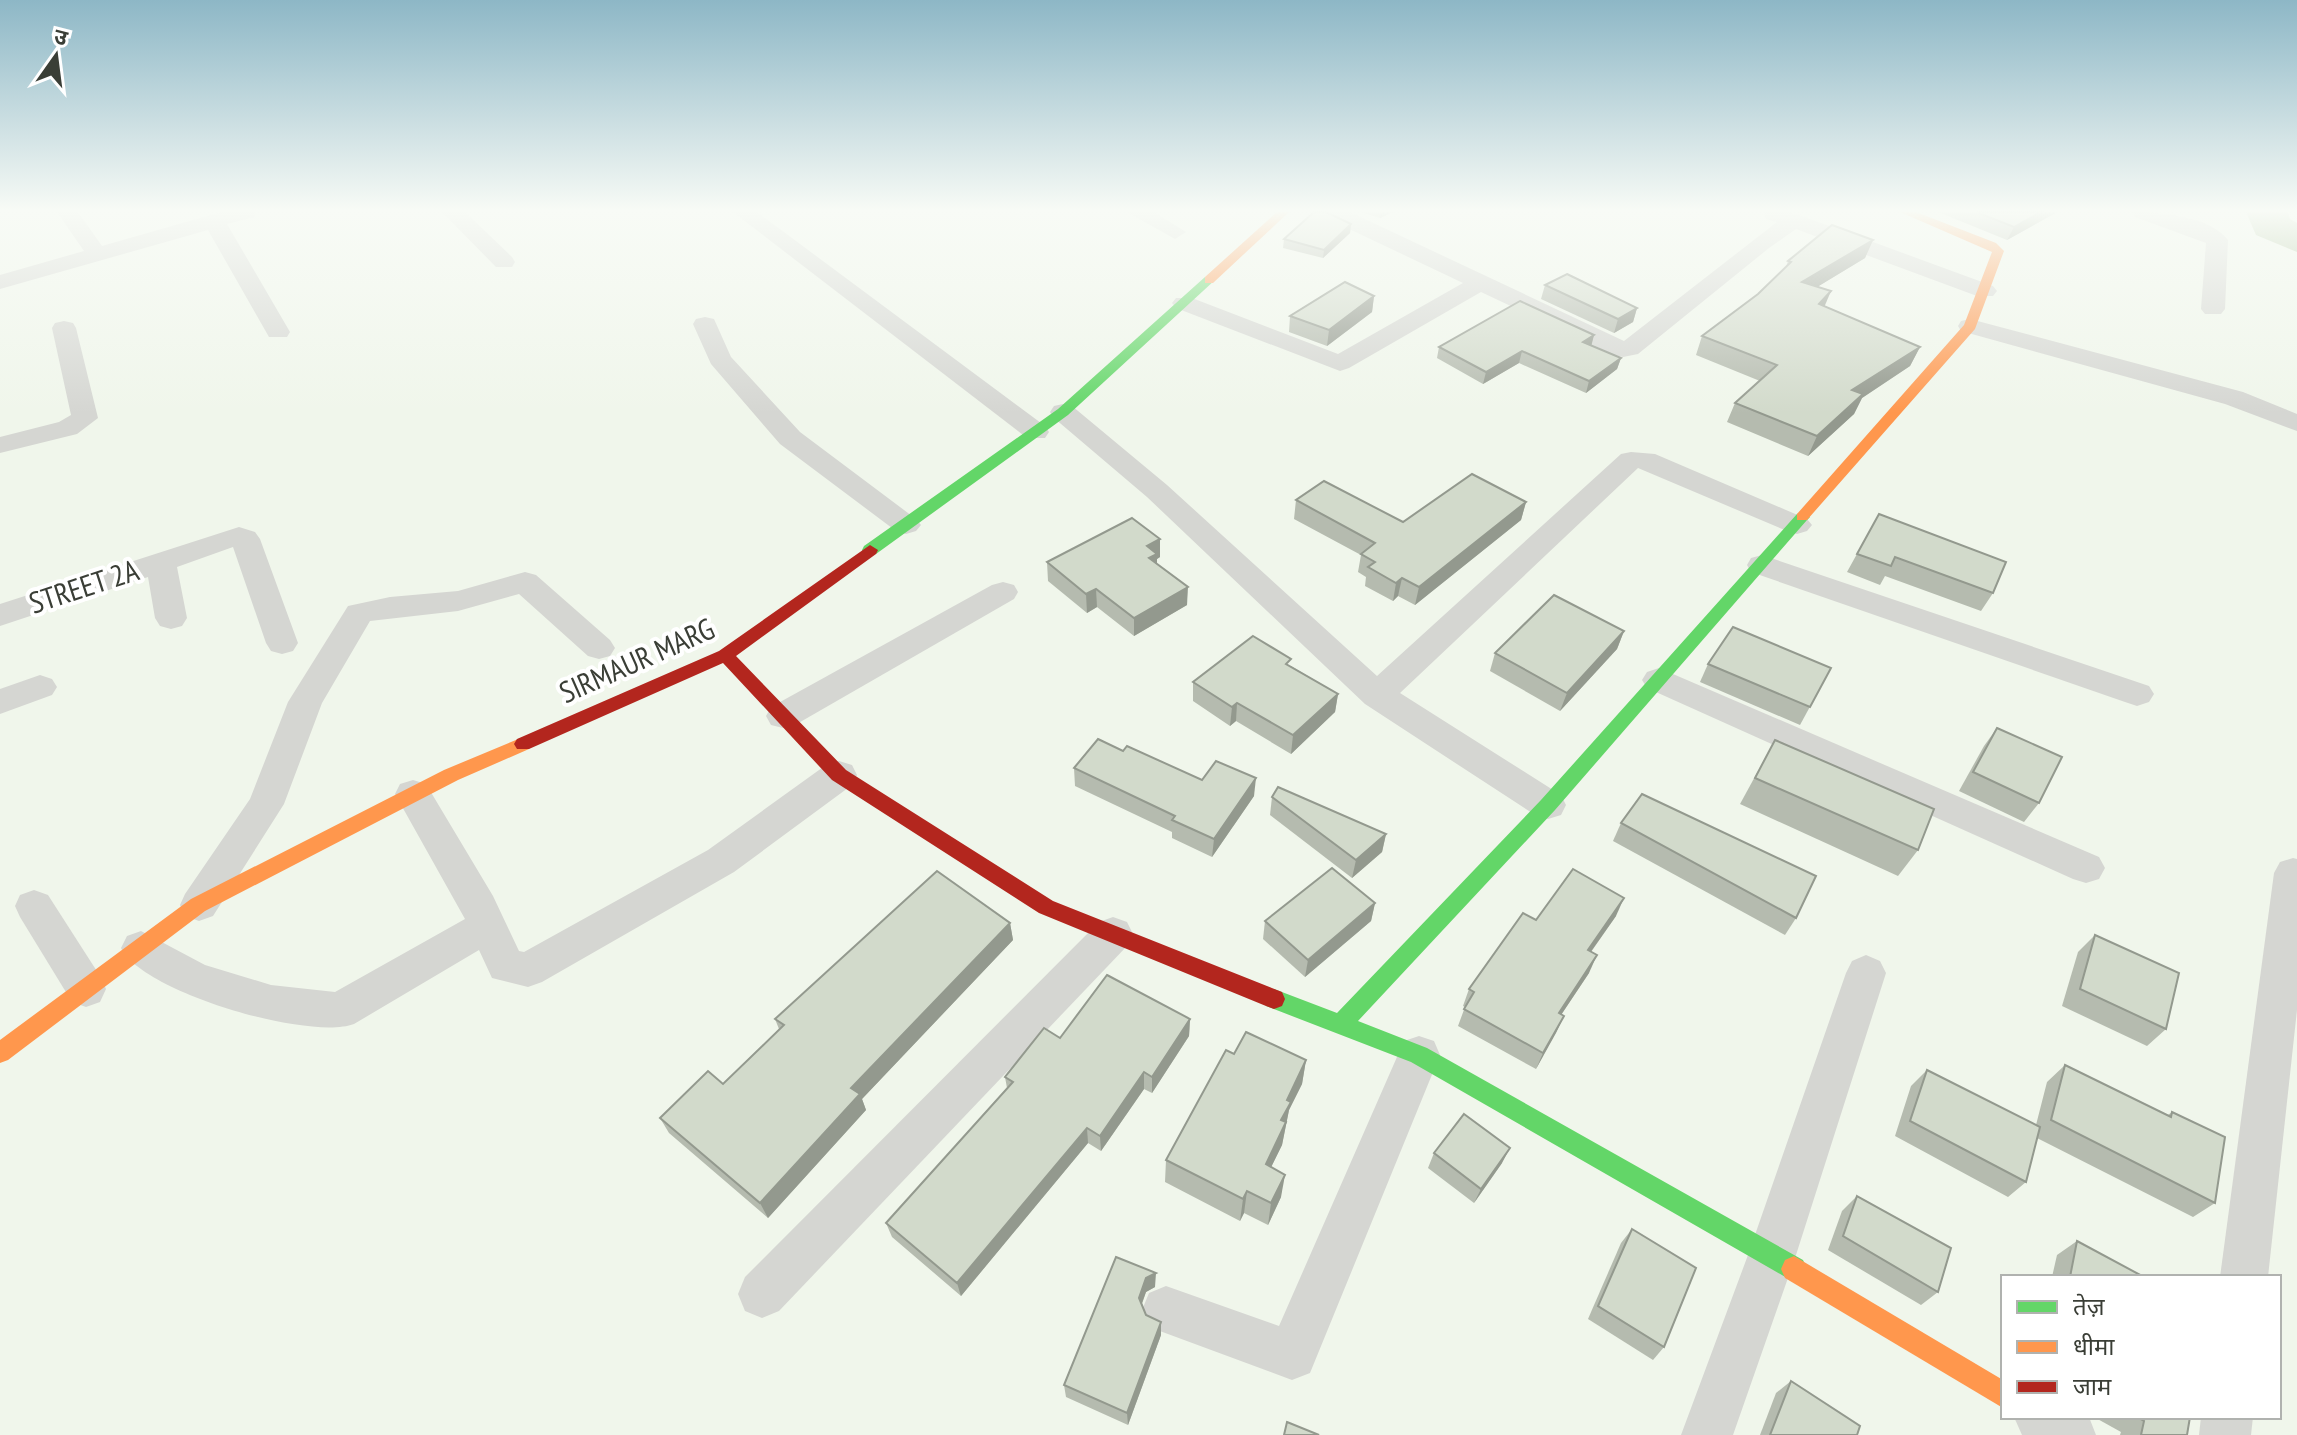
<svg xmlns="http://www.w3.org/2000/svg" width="2297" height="1435" font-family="'PT Sans Narrow','Noto Sans Devanagari',sans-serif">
	<rect width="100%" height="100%" fill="#f0f6eb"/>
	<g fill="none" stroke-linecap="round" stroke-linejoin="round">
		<path fill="#a6bb92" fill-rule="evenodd" d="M2246,212H2288L2290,219L2297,223V252L2256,235Z"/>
		<g fill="#d5d6d2" fill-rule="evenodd">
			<path d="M57,212H78L102,246L221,212H256L254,217L227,224L290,332L287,337H269L208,230L0,289V275L84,251Z"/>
			<path d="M442,212H465L512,257L515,262L512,267H496Z"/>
			<path d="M733,212H757L1045,426L1049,432L1045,438H1027Z"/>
			<path d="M1127,212H1154L1186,232L1175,239Z"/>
			<path d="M1322,212H1350L1624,341L1777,222L1766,219L1764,212H1790L1802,216L1993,286L1997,291L1993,296H1977L1796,229L1769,248L1638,354L1623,357L1614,355L1481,292L1349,368L1340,371L1176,308L1172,303L1176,298H1192L1338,354L1463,283L1324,217Z"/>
			<path d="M2133,212C2160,212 2210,216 2228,240L2225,309L2221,314H2205L2201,309L2206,243L2135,217Z"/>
			<path d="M705,317L714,319L731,357L800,432L916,519L921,525L916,531L906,534L896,531L780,444L711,364L693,324L696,319Z"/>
			<path d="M1970,319L2243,392L2297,414V431L2225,404L1961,331L1958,326L1961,321Z"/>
			<path d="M64,321L73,323L76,328L98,418L77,434L0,453V437L59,422L71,415L52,328L55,323Z"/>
			<path d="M1063,404L1072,406L1167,485L1377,676L1621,454L1631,452L1655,454L1807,519L1812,525L1807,531L1797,534L1787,531L1638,468L1400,693L1561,795L1566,805L1561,815L1548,819L1535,815L1365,704L1147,497L1054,418L1050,412L1054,406Z"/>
			<path d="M239,527L255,532L260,539L298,643L293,651L282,654L271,651L266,643L233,547L177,567L187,618L182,626L171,629L160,626L155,618L148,577L0,626V604Z"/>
			<path d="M1762,555L2149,686L2154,694L2149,702L2137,706L2125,702L1751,572L1747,565L1751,558Z"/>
			<path d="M525,572L536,575L610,640L615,648L610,656L599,659L588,656L519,594L458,611L370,621L322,703L284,804L213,916L199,921L185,916L180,905L185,894L250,799L288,702L348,606L390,597L458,591Z"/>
			<path d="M1003,582L1014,585L1018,592L1014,599L795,725L783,728L771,725L766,716L771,707L992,585Z"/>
			<path d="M1659,668L2099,857L2105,868L2099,879L2086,883L2073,879L1647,688L1642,680L1647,672Z"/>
			<path d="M40,675L52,679L57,687L52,695L0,714V689Z"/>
			<path d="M839,761L852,765L857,775L852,785L734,872L542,982L528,987L492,978L479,950L354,1024C309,1041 142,992 121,948L127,936L141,931L205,965L271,985L335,992L465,919L395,794L400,784L413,780L426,784L493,896L519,951L524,952L708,850L826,765Z"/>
			<path d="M2293,858L2297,859V1010L2268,1277H2220L2274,873L2280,862Z"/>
			<path d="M34,890L48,895L100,976L106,989L100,1002L86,1007L72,1002L20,917L15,906L20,895Z"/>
			<path d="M1113,917L1127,922L1133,934L1127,946L779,1311L762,1318L745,1311L738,1294L745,1277L1099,922Z"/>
			<path d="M1866,955L1880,961L1886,973L1796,1255L1733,1435H1681L1748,1255L1846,973L1852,961Z"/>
			<path d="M1419,1036L1434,1041L1440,1055L1310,1373L1292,1380L1149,1327L1142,1310L1149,1293L1166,1286L1279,1326L1404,1041Z"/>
			<path d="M2014,1417H2089L2096,1435H2022Z"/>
			<path d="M2201,1417H2253L2251,1435H2199Z"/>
		</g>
		<g fill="#63d668" fill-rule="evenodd">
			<path d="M1205,277L1215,280L1068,415L876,554H864L862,550L864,546L1058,409Z"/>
			<path d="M1802,512L1810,517L1807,520L1555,810L1358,1021L1427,1048L1803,1260L1807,1269L1803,1278L1794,1282L1411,1062L1266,1006L1263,999L1266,992L1274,989L1337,1013L1541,800L1797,514Z"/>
		</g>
		<g fill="#ff974d" fill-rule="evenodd">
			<path d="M1277,212H1289L1213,283H1205V277Z"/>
			<path d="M1900,212H1916L1996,243L2004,251L1975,329L1807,520H1797V514L1964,325L1992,252Z"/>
			<path d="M523,737L529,739L532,744L529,749L458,780L205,911L8,1060L0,1063V1040L191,899L444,770Z"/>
			<path d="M1794,1256L2003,1380V1408L1785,1278L1781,1269L1785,1260Z"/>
		</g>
		<path fill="#b3261e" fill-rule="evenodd" d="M870,545L878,550L876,554L736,656L846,770L1053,901L1282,992L1285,999L1282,1006L1274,1009L1266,1006L1039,913L832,780L723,663L529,749H517L514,744L517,739L719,651Z"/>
	</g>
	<g fill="#b5bbaf">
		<path d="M1361,212H1393L1380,218Z"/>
		<path d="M1938,212H2057L2007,240Z"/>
		<path d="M1351,224L1350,233L1323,258L1283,248L1284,239Z"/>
		<path d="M1873,240L1865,258L1817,287L1825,306L1920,347L1910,366L1862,398L1854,414L1808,456L1727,422L1735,403L1760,381L1696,355L1702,336L1758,294L1786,267L1788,261Z"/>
		<path d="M1545,285L1637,308L1633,322L1614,333L1541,299Z"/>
		<path d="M1374,296L1372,312L1327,346L1289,332L1290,316Z"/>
		<path d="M1594,335L1591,345L1621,358L1617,369L1586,393L1519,363L1483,384L1437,358L1439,347Z"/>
		<path d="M1296,500L1403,522L1526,502L1521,520L1415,605L1398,596L1393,601L1365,586L1366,577L1358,572L1361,555L1294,519Z"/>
		<path d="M1879,514L1993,593L1981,611L1885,576L1880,585L1847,572Z"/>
		<path d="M1160,557L1157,559V564L1187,605L1134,636L1097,607L1087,613L1048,581L1047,562Z"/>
		<path d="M1624,631L1617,649L1560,711L1490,671L1495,653Z"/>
		<path d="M1708,664L1831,668L1800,725L1700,682Z"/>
		<path d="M1291,666L1338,694L1335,712L1291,754L1236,721L1230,726L1193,701V682Z"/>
		<path d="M1997,728L2039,803L2024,822L1959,791L1984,746Z"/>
		<path d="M1775,740L1918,850L1898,876L1740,804Z"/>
		<path d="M1123,751L1202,780L1254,796L1212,857L1172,838V832L1075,786L1074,768Z"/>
		<path d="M1272,797L1386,834L1382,852L1352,878L1270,815Z"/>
		<path d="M1621,823L1796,918L1785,935L1613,841Z"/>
		<path d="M1375,903L1371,921L1305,977L1263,939L1265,921Z"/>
		<path d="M1616,916L1591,952L1589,973L1561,1015L1564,1016L1536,1069L1458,1026L1465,1007L1463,1006L1469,989L1536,920Z"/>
		<path d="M1010,923L1013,940L862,1099L866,1110L768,1218L669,1133L660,1118L723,1084L779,1029L775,1019Z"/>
		<path d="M2095,935L2166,1029L2147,1046L2062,1006L2078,952Z"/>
		<path d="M1190,1019L1189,1036L1152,1093L1144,1089L1101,1151L1088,1143L961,1296L892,1237L886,1223L1007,1088L1005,1077L1060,1038Z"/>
		<path d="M1234,1054L1306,1060L1302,1084L1289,1110L1282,1145L1271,1167L1281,1197L1268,1225L1244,1213L1240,1221L1165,1182L1166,1160Z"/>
		<path d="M2065,1065L2168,1115L2172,1112L2215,1203L2193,1217L2037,1138L2026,1182L2008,1197L1895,1136L1911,1086L1927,1070L2036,1125L2047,1082Z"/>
		<path d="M1434,1153L1502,1163L1474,1203L1428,1168Z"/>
		<path d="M1857,1196L1938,1292L1921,1305L1828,1250L1842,1211Z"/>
		<path d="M1632,1229L1664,1347L1653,1360L1588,1319L1621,1243Z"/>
		<path d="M2077,1241L2144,1277H2052L2057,1255Z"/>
		<path d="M1116,1257L1155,1287L1146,1292L1142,1304L1146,1315L1161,1335L1128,1425L1066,1397L1064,1385Z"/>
		<path d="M1791,1381L1857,1435H1760L1776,1393Z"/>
		<path d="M2094,1417H2190L2187,1435H2120L2121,1432Z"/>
	</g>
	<g fill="#93998e">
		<path d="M1381,212H1393L1380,218Z"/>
		<path d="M2041,212H2057L2007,240L2014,227Z"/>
		<path d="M1351,224L1350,233L1323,258L1324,250Z"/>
		<path d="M1873,240L1865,258L1794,301L1802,282Z"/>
		<path d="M1831,291L1823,310L1819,304Z"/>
		<path d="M1374,296L1372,312L1327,346L1329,330Z"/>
		<path d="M1637,308L1633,322L1614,333L1618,319Z"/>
		<path d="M1594,335L1591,347L1583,342Z"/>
		<path d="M1920,347L1910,366L1862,398L1854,414L1808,456L1817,436L1852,390Z"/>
		<path d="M1522,351L1519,363L1483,384L1486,372Z"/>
		<path d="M1621,358L1617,369L1586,393L1589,381Z"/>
		<path d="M1526,502L1521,520L1415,605L1419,587Z"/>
		<path d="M1160,539V557L1157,559V572L1149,577L1147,546Z"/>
		<path d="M1402,578L1398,596L1393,601L1396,583Z"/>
		<path d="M1188,587L1187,605L1134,636V618Z"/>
		<path d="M1096,589L1097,607L1087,613L1086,594Z"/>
		<path d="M1624,631L1617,649L1560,711L1567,693Z"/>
		<path d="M1338,694L1335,712L1291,754L1293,735Z"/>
		<path d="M1237,703L1236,721L1230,726L1232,707Z"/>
		<path d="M1256,778L1254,796L1212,857L1214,839Z"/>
		<path d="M1386,834L1382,852L1352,878L1356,860Z"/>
		<path d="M1624,898L1616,916L1580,967L1588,950Z"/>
		<path d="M1375,903L1371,921L1305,977L1308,960Z"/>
		<path d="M1010,923L1013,940L862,1099L866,1110L768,1218L760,1203L851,1088Z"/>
		<path d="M1597,955L1589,973L1551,1030L1559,1013Z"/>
		<path d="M1564,1016L1556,1033L1536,1069L1543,1053Z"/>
		<path d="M1190,1019L1189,1036L1152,1093V1077Z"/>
		<path d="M1306,1060L1302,1084L1289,1110L1282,1145L1262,1186L1266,1164L1281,1120L1287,1100Z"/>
		<path d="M1144,1072V1089L1101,1151L1100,1136Z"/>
		<path d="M1087,1128L1088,1143L961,1296L957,1283Z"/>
		<path d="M1510,1148L1502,1163L1474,1203L1481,1189Z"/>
		<path d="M1285,1175L1281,1197L1268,1225L1271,1203Z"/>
		<path d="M1247,1191L1244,1213L1240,1221L1243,1199Z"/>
		<path d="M1156,1273L1155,1287L1146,1292L1139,1311V1298L1146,1278Z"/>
		<path d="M1161,1322V1335L1128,1425L1127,1413Z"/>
	</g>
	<g fill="#d2dacb" stroke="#93998e" stroke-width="2">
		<path d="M1314,212H1326L1351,224L1324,250L1284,239Z"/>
		<path d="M1976,212H2041L2014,227Z"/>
		<path d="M1832,225L1873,240L1802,282L1831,291L1819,304L1920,347L1852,390L1863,394L1817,436L1735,403L1777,365L1702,336L1758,294L1791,262L1788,261Z"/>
		<path d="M1567,274L1637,308L1618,319L1545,285Z"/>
		<path d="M1345,282L1374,296L1329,330L1290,316Z"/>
		<path d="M1520,301L1594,335L1583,342L1621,358L1589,381L1522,351L1486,372L1439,347Z"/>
		<path d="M1472,474L1526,502L1419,587L1402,578L1396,583L1368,567L1375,562L1361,554L1375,543L1296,500L1324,481L1403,522Z"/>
		<path d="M1879,514L2006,562L1993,593L1895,557L1891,566L1857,554Z"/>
		<path d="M1132,518L1160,539L1147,546L1157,554L1149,558L1188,587L1134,618L1096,589L1086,594L1047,562Z"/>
		<path d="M1554,595L1624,631L1567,693L1495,653Z"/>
		<path d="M1733,627L1831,668L1810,707L1708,664Z"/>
		<path d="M1253,636L1291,659L1286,664L1338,694L1293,735L1237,703L1232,707L1193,682Z"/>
		<path d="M1997,728L2062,757L2039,803L1973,772Z"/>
		<path d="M1098,739L1123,751L1127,746L1202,780L1216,761L1256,778L1214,839L1172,820L1175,816L1074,768Z"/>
		<path d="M1775,740L1934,809L1918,850L1755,778Z"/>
		<path d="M1278,787L1386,834L1356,860L1272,797Z"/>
		<path d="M1642,794L1816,876L1796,918L1621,823Z"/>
		<path d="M1332,868L1375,903L1308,960L1265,921Z"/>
		<path d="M1573,869L1624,898L1588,950L1597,955L1559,1013L1564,1016L1543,1053L1464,1009L1474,992L1469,989L1523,913L1536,920Z"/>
		<path d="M937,871L1010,923L851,1088L860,1094L760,1203L660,1118L708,1071L723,1084L784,1025L775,1019Z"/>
		<path d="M2095,935L2179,973L2166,1029L2080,989Z"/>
		<path d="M1107,975L1190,1019L1152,1077L1144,1072L1100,1136L1087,1128L957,1283L886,1223L1013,1082L1005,1077L1044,1028L1060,1038Z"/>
		<path d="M1246,1032L1306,1060L1287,1100L1291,1102L1281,1120L1286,1122L1266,1164L1285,1175L1271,1203L1247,1191L1243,1199L1166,1160L1226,1050L1234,1054Z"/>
		<path d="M2065,1065L2171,1117L2172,1112L2225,1137L2215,1203L2051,1120Z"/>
		<path d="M1927,1070L2040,1127L2026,1182L1910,1121Z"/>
		<path d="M1464,1114L1510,1148L1481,1189L1434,1153Z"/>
		<path d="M1857,1196L1951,1248L1938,1292L1843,1236Z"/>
		<path d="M1632,1229L1696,1268L1664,1347L1598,1306Z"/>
		<path d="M2077,1241L2144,1277H2070Z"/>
		<path d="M1116,1257L1156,1273L1146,1278L1139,1298L1146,1315L1161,1322L1127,1413L1064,1385Z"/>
		<path d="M1791,1381L1860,1426L1857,1435H1770Z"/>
		<path d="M2137,1417H2190L2187,1435H2141L2144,1421Z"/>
		<path d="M1287,1422L1319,1435H1284Z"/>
	</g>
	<linearGradient id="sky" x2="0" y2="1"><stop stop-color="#8db7c6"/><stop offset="0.51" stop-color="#f8fbf6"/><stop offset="1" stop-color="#f8fbf6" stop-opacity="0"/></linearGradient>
	<rect width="2297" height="413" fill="url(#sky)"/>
	<g text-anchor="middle" stroke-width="8" stroke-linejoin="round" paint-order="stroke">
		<g font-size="30" fill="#3a3e36" stroke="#fff">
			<text transform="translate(84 587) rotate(-18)" y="10">STREET 2A</text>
			<text transform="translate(637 661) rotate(-24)" y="10">SIRMAUR MARG</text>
		</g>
	</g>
	<rect x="2001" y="1275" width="280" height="144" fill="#ffffff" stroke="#b0b2af" stroke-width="2"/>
	<rect x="2017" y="1301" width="40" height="12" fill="#63d668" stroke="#b0b2af" stroke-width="2"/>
	<text x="2073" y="1315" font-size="24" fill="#3a3e36">तेज़</text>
	<rect x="2017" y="1341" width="40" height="12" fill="#ff974d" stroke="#b0b2af" stroke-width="2"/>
	<text x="2073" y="1355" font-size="24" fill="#3a3e36">धीमा</text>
	<rect x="2017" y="1381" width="40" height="12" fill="#b3261e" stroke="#b0b2af" stroke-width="2"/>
	<text x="2073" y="1395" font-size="24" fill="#3a3e36">जाम</text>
	<g transform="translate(56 56) rotate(14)" stroke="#ffffff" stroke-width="6" paint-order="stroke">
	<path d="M0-6L14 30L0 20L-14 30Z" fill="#3a3e36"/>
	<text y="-12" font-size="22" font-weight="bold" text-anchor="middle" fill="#3a3e36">उ</text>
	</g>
</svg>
